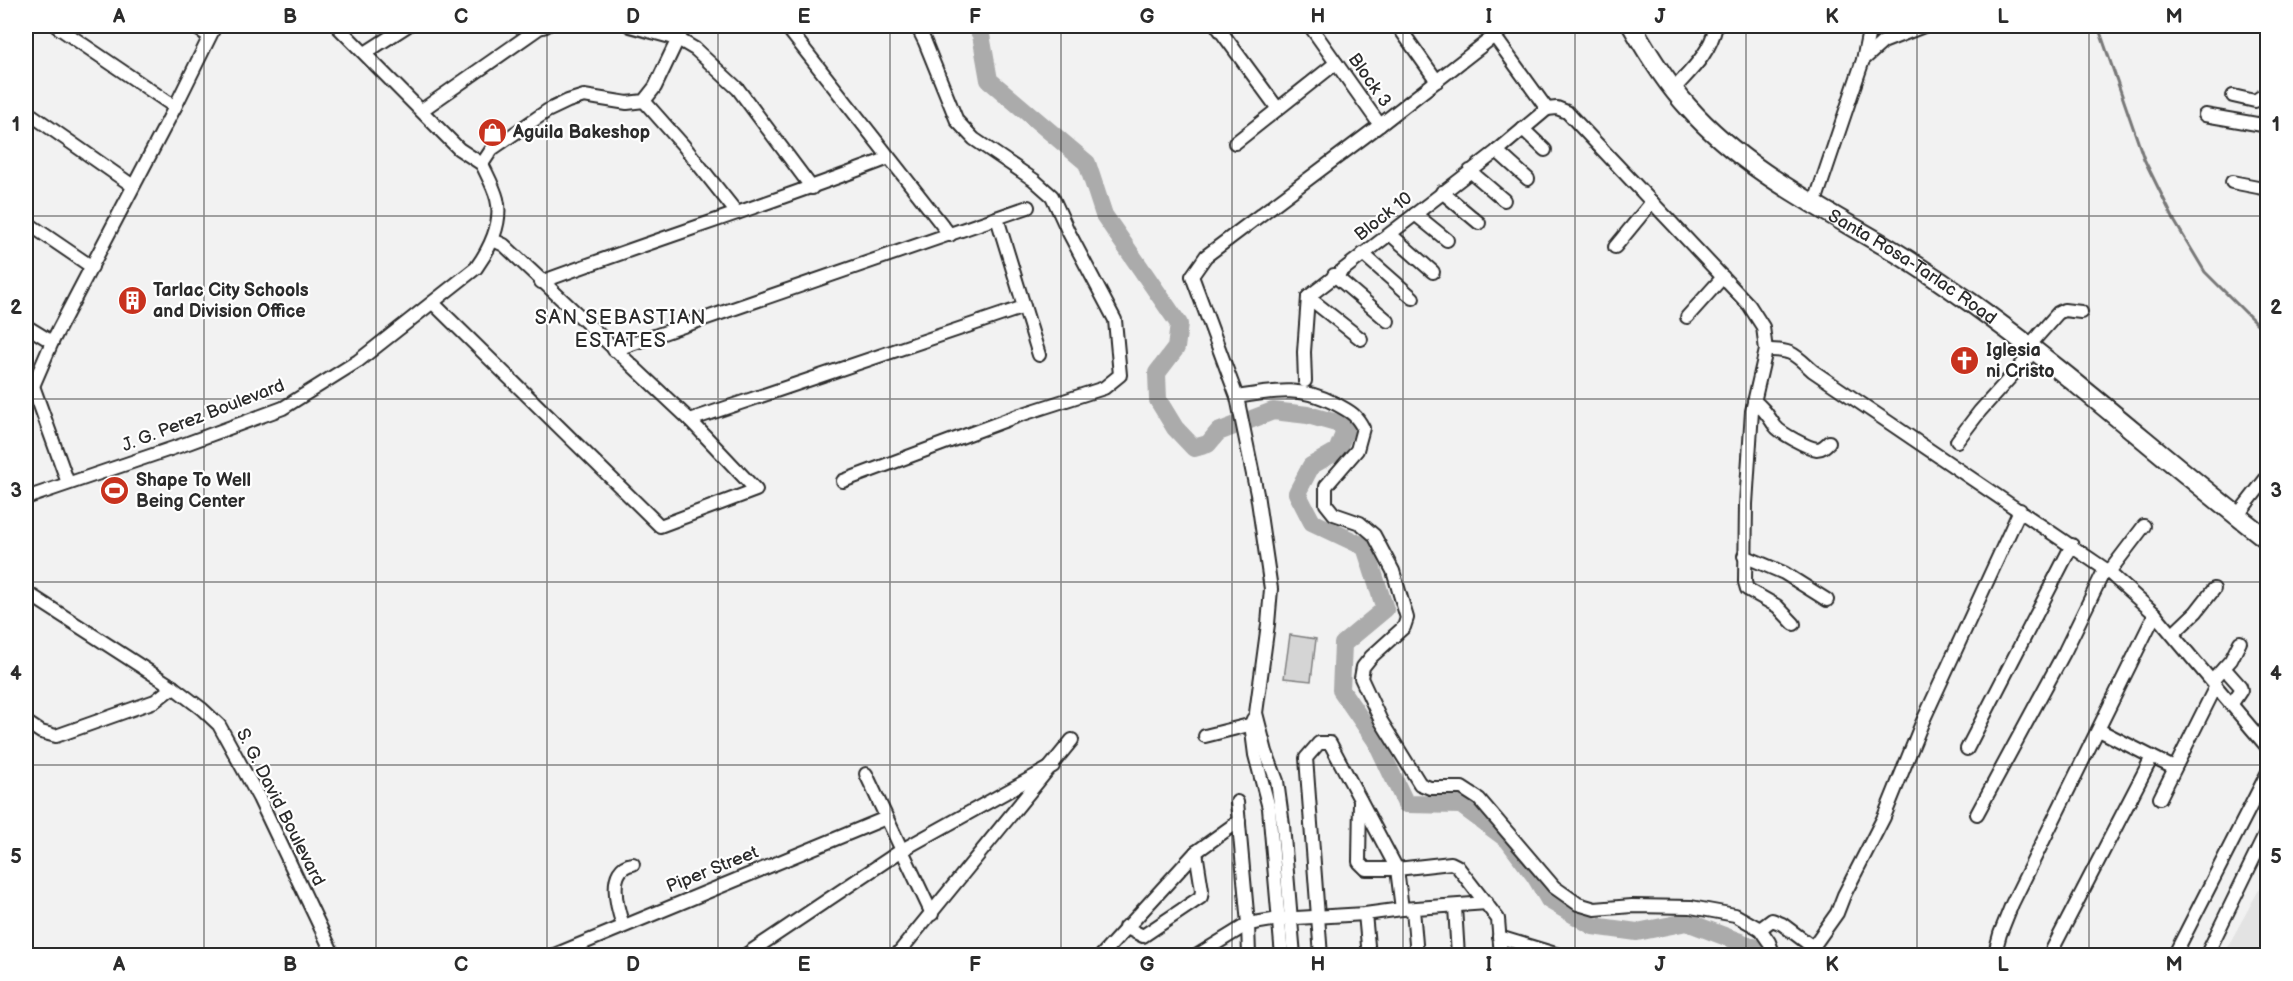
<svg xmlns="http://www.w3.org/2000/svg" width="2293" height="981" font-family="'Balsamiq Sans',sans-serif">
	<rect width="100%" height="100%" fill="#f2f2f2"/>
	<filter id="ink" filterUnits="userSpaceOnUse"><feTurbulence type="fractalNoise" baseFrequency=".0167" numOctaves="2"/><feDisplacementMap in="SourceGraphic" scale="12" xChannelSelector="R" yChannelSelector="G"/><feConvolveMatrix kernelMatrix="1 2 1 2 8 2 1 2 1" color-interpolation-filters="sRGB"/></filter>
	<g filter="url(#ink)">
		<path fill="#e3e3e3" d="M2267,875V955H2223Z"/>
		<path fill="#d5d5d5" stroke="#808080" stroke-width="1.5" d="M1290,635L1316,639L1311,681L1284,678Z"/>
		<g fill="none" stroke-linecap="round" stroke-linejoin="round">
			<path stroke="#787878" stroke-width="3" d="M2098,26L2144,159L2175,222L2205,272L2268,335"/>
			<path stroke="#ababab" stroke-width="18" d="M976,26L981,35L989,80L1087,163L1104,215L1179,324L1176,348L1157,373L1158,400L1175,428L1194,448L1208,444L1218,432L1273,411L1308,415L1347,426L1337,451L1311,466L1297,493L1312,522L1365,547L1385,609L1343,644L1341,690L1376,741L1406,804L1461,805L1508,840L1535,876L1549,900L1593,926L1637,932L1687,922L1753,947L1755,956"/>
			<defs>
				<g id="minor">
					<path d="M56,26L175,107"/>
					<path d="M193,26L209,36"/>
					<path d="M337,26L459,149L482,164"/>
					<path d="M630,26L678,39L695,49L738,89L812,188"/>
					<path d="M786,26L950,235"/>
					<path d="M1217,26L1278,109"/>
					<path d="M1310,26L1380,125"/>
					<path d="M1398,26L1437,81"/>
					<path d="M1487,26L1547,109"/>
					<path d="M365,53L407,26"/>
					<path d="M1863,60L1870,26"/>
					<path d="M1674,89C1692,69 1710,53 1716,26"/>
					<path d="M2233,96L2255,101L2268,92"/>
					<path d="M644,101L683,145L737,213"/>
					<path d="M1547,109L1557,108L1567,112L1749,305L1763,327L1766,350L1752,411L1746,504L1745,582L1747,589L1777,606L1794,624"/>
					<path d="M422,110L539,28L546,26"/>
					<path d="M26,111L133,186"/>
					<path d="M2205,115L2268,126"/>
					<path d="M1523,129L1545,150"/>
					<path d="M1235,143L1336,63"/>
					<path d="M1497,151L1528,179"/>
					<path d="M1470,171L1504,200"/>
					<path d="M2232,182L2268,189"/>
					<path d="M1442,192L1479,223"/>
					<path d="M1814,205L1863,60L1883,42L1924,26"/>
					<path d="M1415,214L1447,240"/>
					<path d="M997,218L1039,355"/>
					<path d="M26,222L92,267"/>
					<path d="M1390,234L1433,272"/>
					<path d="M1615,247L1652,202"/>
					<path d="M1363,254L1413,298"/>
					<path d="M1334,275L1388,321"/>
					<path d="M541,282C657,239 775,202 889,158"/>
					<path d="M1308,297L1361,339"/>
					<path d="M433,303L660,526L756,490L690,420L504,245L493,240"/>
					<path d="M1687,317L1723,277"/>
					<path d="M26,326L52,342"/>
					<path d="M2028,347L2058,313L2064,310L2081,312"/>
					<path d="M614,350L1028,207"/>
					<path d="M1766,350C1792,349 1795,355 1813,371L2105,569L2155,614L2268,748"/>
					<path d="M1305,381L1304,352L1308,297L1497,151L1547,109"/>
					<path d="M33,386L68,483"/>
					<path d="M26,388L33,386L52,342L175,107L215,26"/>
					<path d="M1237,397C1274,391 1301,385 1336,404C1350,412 1355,413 1363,428L1357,450L1326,486V504L1334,514L1360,523L1374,535L1393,571L1407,618L1404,627L1371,657L1363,667L1361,678L1381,721L1420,784L1430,788H1462L1479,799L1554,887L1578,904L1595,909L1632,906L1691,907L1735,915L1760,929L1772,920L1782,924L1810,945L1815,944L1837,913L1844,895L1884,817L1922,723L2020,510"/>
					<path d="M1754,401C1764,408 1768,416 1775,426C1780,433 1808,448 1817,449C1822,449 1825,446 1829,442"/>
					<path d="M690,420L1024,307"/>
					<path d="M1957,441L1980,411L2034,351"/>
					<path d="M843,481L1020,415L1104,388L1120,375L1115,320L1068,231L1052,196L1034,180L974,139L957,121L925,42L917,26"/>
					<path d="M26,498L188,443L283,408L358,361L476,268C489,250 503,223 497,199C494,187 487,175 482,164L492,149L547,111L568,101L584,96L627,103L644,101L655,87L684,26"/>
					<path d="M2237,516L2268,476"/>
					<path d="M1744,556L1784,573L1827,600"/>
					<path d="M2109,572L2144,526"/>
					<path d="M26,592L173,687L202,709L219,725L259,798L334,956"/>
					<path d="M2173,634L2196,612L2214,589"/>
					<path d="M2224,668L2240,686L2241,690L2231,705"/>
					<path d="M2212,681L2231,660L2240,642"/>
					<path d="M1253,719L1251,724L1255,755L1269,808L1282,956"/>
					<path d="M26,722L41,732L56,736L155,701L173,687"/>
					<path d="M2099,730L2152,757"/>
					<path d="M1205,736L1257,723"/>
					<path d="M1967,749L2072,545"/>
					<path d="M866,774L932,914"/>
					<path d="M2160,798L2216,686"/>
					<path d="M1360,800L1359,862L1366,869H1397L1402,909"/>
					<path d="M1237,802L1248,924L1249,956"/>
					<path d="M1977,814L2065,651L2105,569"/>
					<path d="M1455,907L1458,956"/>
					<path d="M1413,909L1417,956"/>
					<path d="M1365,914L1369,956"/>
					<path d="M623,925C617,908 606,867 633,864"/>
					<path d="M1125,927L1143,936L1201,897L1202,890L1196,852"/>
					<path d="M1760,929L1769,942L1774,956"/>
					<path d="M1499,937L1562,956"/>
					<path d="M552,956L886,818"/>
					<path d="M744,956L902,850L1053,766"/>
					<path d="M896,956L1072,740"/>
					<path d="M1101,956L1196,852L1239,821"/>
					<path d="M1196,956L1248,924L1279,919L1365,914L1402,909L1487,903"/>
					<path d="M1294,956L1283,825L1277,781L1266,752L1256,713L1268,624L1271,589L1257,494L1237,397L1192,276L1206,256L1380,125L1507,26"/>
					<path d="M1321,956L1306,758L1319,743H1330L1397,869L1451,863L1457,866L1498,919L1501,956"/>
					<path d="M1994,956L2000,934L2012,904L2155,614"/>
					<path d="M2049,956L2152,757L2174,768"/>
					<path d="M2174,956L2268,772"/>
					<path d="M2206,956L2268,829"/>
				</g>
				<g id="highway">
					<path id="s1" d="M1632,26C1648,54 1666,83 1688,107C1743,169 1818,206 1887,247C1917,265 1946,285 1974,305C2076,378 2169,464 2268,540"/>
				</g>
			</defs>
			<use href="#minor" stroke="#2b2b2b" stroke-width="16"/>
			<use href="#highway" stroke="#2b2b2b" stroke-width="22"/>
			<use href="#minor" stroke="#fff" stroke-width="12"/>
			<use href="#highway" stroke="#fff" stroke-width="18"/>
		</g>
	</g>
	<path fill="none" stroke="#2b2b2b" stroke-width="1.5" stroke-opacity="0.55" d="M204,26V956M376,26V956M547,26V956M718,26V956M890,26V956M1061,26V956M1232,26V956M1403,26V956M1575,26V956M1746,26V956M1917,26V956M2089,26V956M26,216H2268M26,399H2268M26,582H2268M26,765H2268"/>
	<defs>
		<symbol id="shop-disc" viewBox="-11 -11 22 22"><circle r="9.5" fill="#c8321e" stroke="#fff"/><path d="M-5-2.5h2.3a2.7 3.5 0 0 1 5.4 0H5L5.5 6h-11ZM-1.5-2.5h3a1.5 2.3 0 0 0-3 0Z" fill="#fff"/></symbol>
		<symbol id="building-disc" viewBox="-11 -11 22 22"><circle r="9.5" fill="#c8321e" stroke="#fff"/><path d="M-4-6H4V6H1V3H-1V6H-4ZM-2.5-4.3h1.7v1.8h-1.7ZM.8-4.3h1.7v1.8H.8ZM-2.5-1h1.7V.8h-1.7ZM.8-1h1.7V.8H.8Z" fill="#fff"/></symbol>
		<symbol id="church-disc" viewBox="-11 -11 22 22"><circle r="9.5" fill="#c8321e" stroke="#fff"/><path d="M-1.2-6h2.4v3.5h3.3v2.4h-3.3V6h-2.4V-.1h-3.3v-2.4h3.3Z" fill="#fff"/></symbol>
		<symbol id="stadium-disc" viewBox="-11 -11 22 22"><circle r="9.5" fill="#c8321e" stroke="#fff"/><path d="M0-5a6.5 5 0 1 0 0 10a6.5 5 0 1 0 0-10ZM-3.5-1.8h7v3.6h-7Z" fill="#fff"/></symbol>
	</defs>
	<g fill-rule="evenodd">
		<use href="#shop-disc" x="476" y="116" width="33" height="33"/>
		<use href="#building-disc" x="116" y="284" width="33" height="33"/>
		<use href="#church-disc" x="1948" y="344" width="33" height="33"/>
		<use href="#stadium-disc" x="98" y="474" width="33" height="33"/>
	</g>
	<g text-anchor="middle" stroke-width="4.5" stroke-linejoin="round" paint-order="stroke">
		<g font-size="18" fill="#2b2b2b" stroke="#fff">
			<text transform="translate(1370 80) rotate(55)" y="6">Block 3</text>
			<text transform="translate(1383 216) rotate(-38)" y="6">Block 10</text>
			<text dy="6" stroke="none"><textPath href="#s1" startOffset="375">Santa Rosa-Tarlac Road</textPath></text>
			<text transform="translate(203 415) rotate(-21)" y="6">J. G. Perez Boulevard</text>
			<text transform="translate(281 807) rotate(63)" y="6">S. G. David Boulevard</text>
			<text transform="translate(712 869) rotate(-22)" y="6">Piper Street</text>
		</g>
		<g font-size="18" font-weight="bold" fill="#2b2b2b" stroke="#fff" text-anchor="start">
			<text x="513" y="138">Aguila Bakeshop</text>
			<text x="153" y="296">Tarlac City Schools<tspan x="153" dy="21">and Division Office</tspan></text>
			<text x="1986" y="356">Iglesia<tspan x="1986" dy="21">ni Cristo</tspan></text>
			<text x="136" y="486">Shape To Well<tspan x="136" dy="21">Being Center</tspan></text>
		</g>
		<g font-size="20" letter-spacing="1.5" fill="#2b2b2b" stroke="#fff">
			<text x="621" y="324">SAN SEBASTIAN<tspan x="621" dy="23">ESTATES</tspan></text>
		</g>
	</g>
	<rect width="2293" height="981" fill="none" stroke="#fff" stroke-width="66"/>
	<rect x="33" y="33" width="2227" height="915" fill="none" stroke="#2b2b2b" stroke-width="2"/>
	<g font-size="20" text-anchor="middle" font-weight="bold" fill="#2b2b2b">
		<text x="119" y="23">A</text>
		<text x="290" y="23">B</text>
		<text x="461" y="23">C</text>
		<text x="633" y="23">D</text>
		<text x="804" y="23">E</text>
		<text x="975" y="23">F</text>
		<text x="1147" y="23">G</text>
		<text x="1318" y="23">H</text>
		<text x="1489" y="23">I</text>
		<text x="1660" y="23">J</text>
		<text x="1832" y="23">K</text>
		<text x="2003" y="23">L</text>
		<text x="2174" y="23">M</text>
		<text x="16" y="131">1</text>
		<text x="2276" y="131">1</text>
		<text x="16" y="314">2</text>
		<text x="2276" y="314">2</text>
		<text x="16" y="497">3</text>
		<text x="2276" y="497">3</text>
		<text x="16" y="680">4</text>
		<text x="2276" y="680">4</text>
		<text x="16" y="863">5</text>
		<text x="2276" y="863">5</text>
		<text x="119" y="971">A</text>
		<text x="290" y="971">B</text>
		<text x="461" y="971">C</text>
		<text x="633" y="971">D</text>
		<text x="804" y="971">E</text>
		<text x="975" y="971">F</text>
		<text x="1147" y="971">G</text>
		<text x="1318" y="971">H</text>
		<text x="1489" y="971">I</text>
		<text x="1660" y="971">J</text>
		<text x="1832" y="971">K</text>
		<text x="2003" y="971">L</text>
		<text x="2174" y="971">M</text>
	</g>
</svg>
